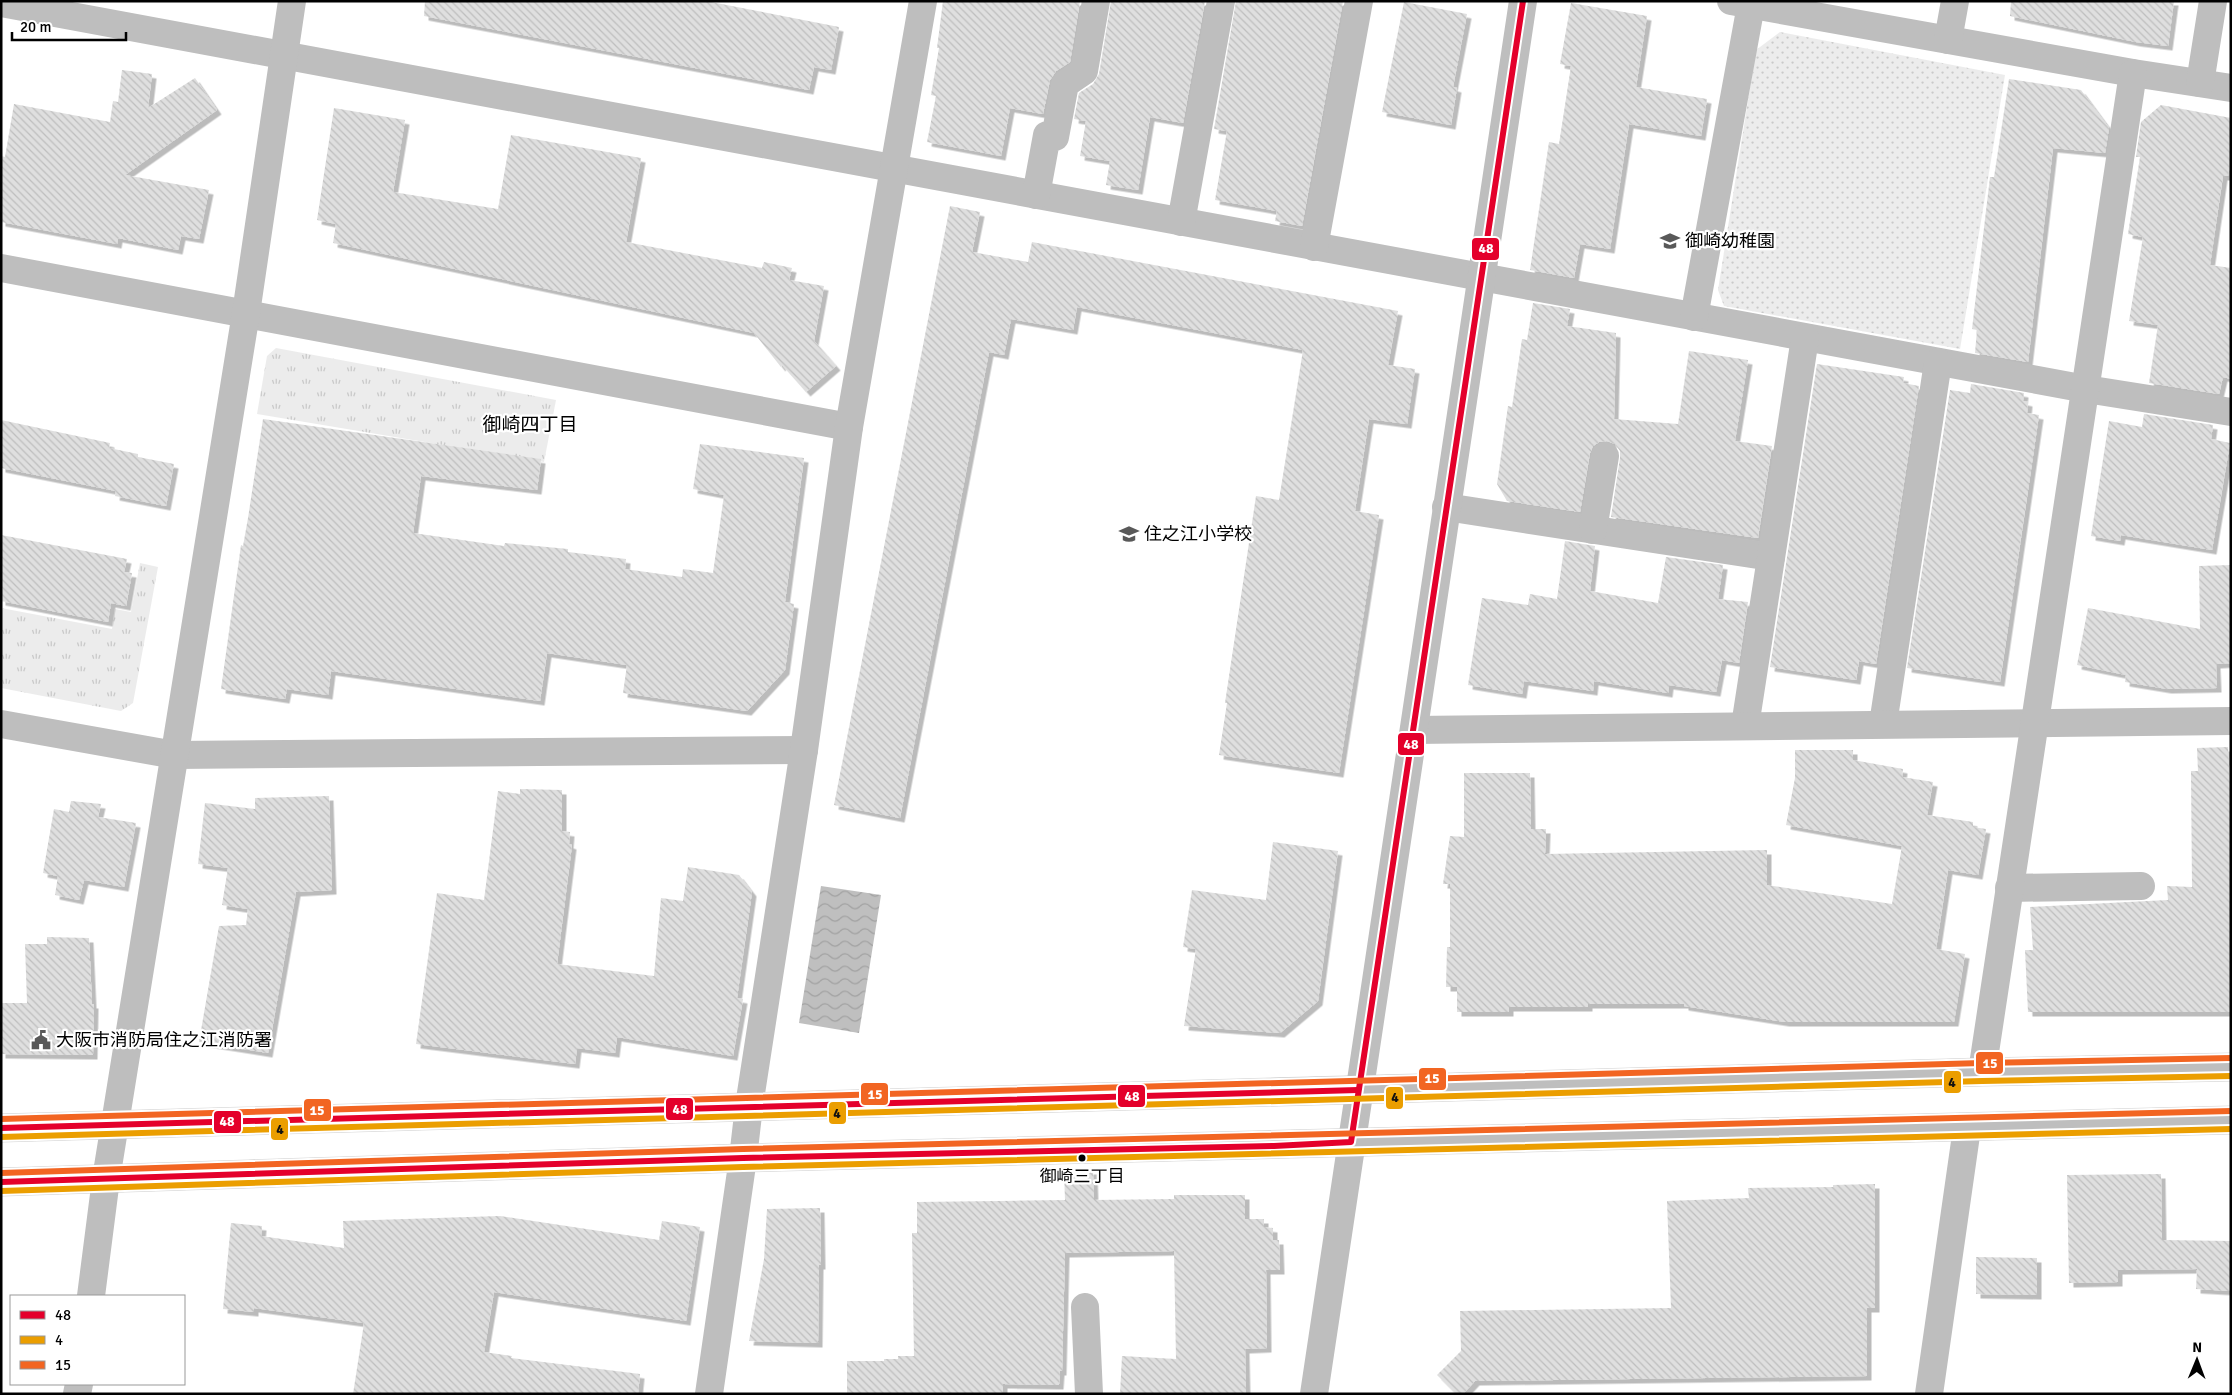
<svg xmlns="http://www.w3.org/2000/svg" width="2232" height="1395" font-family="Signika,'Noto Sans JP',sans-serif">
	<defs>
		<pattern id="grass-tufts" width="24" height="20" patternUnits="userSpaceOnUse" patternTransform="scale(1.25)"><rect width="24" height="20" fill="#ececec"/><path d="M3 7l-1-3M5 7V3M7 7l1-3M15 17l-1-3M17 17v-4M19 17l1-3" fill="none" stroke="#c9c9c9"/></pattern>
		<pattern id="park-dots" width="8" height="8" patternUnits="userSpaceOnUse" patternTransform="scale(1.25)"><rect width="8" height="8" fill="#ececec"/><path d="M2 2h.1M6 6h.1" fill="none" stroke="#c9c9c9" stroke-width="1.8" stroke-linecap="round"/></pattern>
		<pattern id="water-waves" width="16" height="10" patternUnits="userSpaceOnUse" patternTransform="scale(1.25)"><rect width="16" height="10" fill="#bfbfbf"/><path d="M0 5q4-4 8 0t8 0" fill="none" stroke="#a2a2a2"/></pattern>
		<pattern id="building-back-hatch" width="6" height="6" patternUnits="userSpaceOnUse" patternTransform="scale(1.25)"><rect width="6" height="6" fill="#dfdfdf"/><path d="M-1 5l2 2M0 0l6 6M5-1l2 2" fill="none" stroke="#bebebe"/></pattern>
		<filter id="shadow"><feDropShadow dx="4.5" dy="4.5" stdDeviation="0" flood-color="#0004"/></filter>
	</defs>
	<rect width="100%" height="100%" fill="#fff"/>
	<g fill="url(#grass-tufts)">
		<path d="M276,348L556,400L544,462L257,414L267,356Z"/>
		<path d="M140,563L158,567L133,703L121,711L1,688V608L112,629L115,609L131,612Z"/>
	</g>
	<path fill="url(#park-dots)" d="M1780,32L2005,75L1960,349L1724,306L1718,290L1756,50Z"/>
	<path fill="url(#water-waves)" d="M821,886L881,895L859,1033L799,1023Z"/>
	<g fill="url(#building-back-hatch)" filter="url(#shadow)">
		<path d="M425,1H706L839,27L831,70L814,67L809,90L424,16Z"/>
		<path d="M943,1H1080L1070,62L1056,71L1050,80L1043,114L1010,108L1001,156L927,142L936,96L931,95L939,48H937Z"/>
		<path d="M1111,1H1205L1183,123L1150,117L1138,190L1106,185L1110,161L1080,156L1086,121L1074,119L1079,93L1093,84L1099,74Z"/>
		<path d="M1236,1H1343L1302,226L1275,221L1277,211L1215,200L1227,131L1214,129Z"/>
		<path d="M2011,1H2174L2168,46L2136,42L2010,16Z"/>
		<path d="M1404,2L1467,14L1453,87L1457,88L1451,125L1382,112Z"/>
		<path d="M1571,3L1647,16L1636,87L1707,99L1701,136L1629,124L1610,249L1580,244L1574,278L1530,270L1549,142L1559,144L1571,66L1560,64Z"/>
		<path d="M122,70L152,74L148,108L195,78L217,110L125,175L209,190L199,239L181,236L178,250L118,238L117,244L1,222V156L5,157L14,104L110,122L113,101L118,102Z"/>
		<path d="M2009,79L2081,90L2109,128L2105,153L2053,148L2028,362L1975,353L1977,330L1972,329L1990,177H1994Z"/>
		<path d="M2161,105L2231,118V160L2228,176H2223L2210,265L2231,268V379L2223,377L2219,394L2149,383L2158,325L2129,321L2143,237L2128,234L2140,157H2136L2141,122Z"/>
		<path d="M334,108L405,120L393,192L498,209L511,135L641,158L626,242L762,268L764,262L792,268L789,280L824,286L814,341L836,366L806,392L782,365L781,367L754,333L333,243L336,224L317,220Z"/>
		<path d="M950,206L980,212L972,252L1028,262L1032,242L1398,311L1388,365L1415,369L1407,424L1369,419L1355,511L1379,515L1339,773L1219,755L1227,703H1225L1256,496L1279,500L1303,350L1077,307L1073,330L1011,319L1004,355L989,352L900,818L834,805Z"/>
		<path d="M1533,303L1570,309L1567,326L1616,333L1614,419L1678,424L1689,351L1748,360L1735,441L1772,446L1758,538L1611,517L1620,458V451L1615,444L1607,441L1599,442L1593,446L1590,453L1580,512L1507,501L1497,484L1508,406L1512,407L1522,339L1527,340Z"/>
		<path d="M1817,364L1904,377L1903,383L1919,386L1876,664L1859,661L1856,680L1770,667Z"/>
		<path d="M1971,384L2024,393L2023,401L2028,402L2027,413L2039,415L2000,682L1907,668L1950,390L1970,393Z"/>
		<path d="M2144,414L2213,425L2211,439L2230,443L2212,550L2121,535L2120,541L2091,536L2109,421L2142,427Z"/>
		<path d="M263,419L541,459L537,490L421,476L413,533L504,546L505,543L568,549V552L626,559L625,569L682,577L683,569L713,573L724,495L693,489L700,444L804,458L785,602L794,604L785,670L747,711L623,693L627,665L547,653L540,701L331,671L328,695L287,689L285,699L221,689L241,545L243,546L248,518Z"/>
		<path d="M1,420L110,443L109,448L138,454V457L174,464L166,506L115,496L116,491L1,468Z"/>
		<path d="M1,535L127,559L124,572L132,573L126,606L111,603L108,622L1,601Z"/>
		<path d="M1565,541L1595,546L1590,591L1658,603L1666,557L1723,565L1718,599L1748,602L1739,663L1722,660L1716,692L1669,685L1668,693L1594,681L1593,691L1524,681L1522,694L1468,685L1482,598L1528,605L1530,594L1557,599Z"/>
		<path d="M2231,565V663L2216,664L2217,688L2167,689L2125,682L2126,675L2077,665L2088,608L2200,629L2199,566Z"/>
		<path d="M2228,747L2231,802V1012H2028L2025,950H2033L2030,907L2168,900L2167,886L2192,887L2191,771H2198L2197,748Z"/>
		<path d="M1795,750H1853V760L1903,769L1902,777L1933,782L1927,815L1973,822V827L1986,829L1978,875L1948,870L1936,949L1965,954L1954,1022H1785L1684,1006V1004H1588V1007H1509V1012H1457V987H1446L1447,947H1450V884H1443L1450,836L1464,837V773H1530L1531,829H1546L1545,854L1767,850V885L1892,904L1902,846L1786,825L1795,778Z"/>
		<path d="M520,789L562,790V831L570,832L569,844L572,845L557,964L654,976L661,898L683,901L688,867L739,875L752,892L737,998L743,999L733,1056L617,1037L615,1053L577,1048L575,1064L416,1044L437,893L484,900L498,791L520,794Z"/>
		<path d="M329,796L332,890L296,892L268,1053L199,1042L219,926L246,925L248,909L222,905L228,868L198,864L205,803L255,809V798Z"/>
		<path d="M71,801L101,804L98,817L136,823L124,887L84,880L79,900L55,895L58,876L43,873L54,809L69,812Z"/>
		<path d="M1273,842L1338,851L1318,1001L1280,1033L1184,1026L1196,949L1183,947L1192,890L1266,900Z"/>
		<path d="M47,937L89,938L92,1004H94L93,1055L1,1054V1003H27L25,944H47Z"/>
		<path d="M1093,1170L1094,1200L1174,1199V1195H1245V1219H1264V1227L1273,1228V1240H1279L1280,1270H1266L1267,1348L1245,1349L1246,1394H1120L1122,1356L1176,1359L1174,1251L1065,1253L1062,1371H1060L1059,1385L1003,1384V1394H847V1361H884V1359H898V1356H914L912,1233H917V1202L1065,1200L1064,1171Z"/>
		<path d="M2161,1174L2162,1240L2231,1241V1291L2196,1289L2197,1269L2118,1270V1282L2069,1283L2067,1175Z"/>
		<path d="M1875,1184V1308H1867V1376L1475,1381L1463,1394H1456L1437,1375L1461,1351L1460,1311L1671,1308L1667,1201L1749,1198L1748,1188L1833,1187V1185Z"/>
		<path d="M820,1208L821,1265H819L818,1343L749,1341L764,1259L767,1209Z"/>
		<path d="M500,1216L659,1240L662,1221L700,1227L686,1321L494,1292L484,1352L512,1356L511,1358L640,1374L638,1394H353L364,1323L254,1308V1312L223,1309L231,1223L262,1226L261,1236L344,1248L343,1221Z"/>
		<path d="M1976,1257L2037,1258V1295L1976,1294Z"/>
	</g>
	<g fill="none" stroke-linecap="round" stroke-linejoin="round">
		<defs>
			<g id="major">
				<path d="M1,1128L1982,1072L2231,1067"/>
				<path d="M1,1182L743,1158L2231,1120"/>
			</g>
		</defs>
		<use href="#major" stroke="#dbdbdb" stroke-width="29"/>
		<g stroke="#bebebe" stroke-width="28">
			<path d="M1731,1L2133,73L2231,88"/>
			<path d="M1,3L2086,389L2231,412"/>
			<path d="M1948,40L1955,1"/>
			<path d="M2200,83L2213,1"/>
			<path d="M1036,195L1047,135L1055,137L1065,84L1084,71L1096,1"/>
			<path d="M1181,222L1221,1"/>
			<path d="M1314,247L1359,1"/>
			<path d="M1,268L849,427"/>
			<path d="M1694,317L1751,5"/>
			<path d="M1446,507L1771,557"/>
			<path d="M1593,530L1605,456"/>
			<path d="M1,724L175,755L804,750"/>
			<path d="M1883,724L1938,362"/>
			<path d="M1745,726L1805,338"/>
			<path d="M1414,730L2231,721"/>
			<path d="M2009,888L2141,886"/>
			<path d="M1982,1072L2133,73"/>
			<path d="M91,1296L106,1179L246,313L292,1"/>
			<path d="M1085,1307L1089,1394"/>
			<path d="M77,1394L79,1384"/>
			<path d="M709,1394L743,1158L749,1106L804,750L849,427L923,1"/>
			<path d="M1314,1394L1523,1"/>
			<path d="M1929,1394L1967,1128"/>
		</g>
		<use href="#major" stroke="#bebebe" stroke-width="28"/>
		<defs>
			<g id="bus-1">
				<path d="M1,1128L1358,1090"/>
				<path d="M1,1182L743,1158L1274,1146L1351,1142L1523,1"/>
			</g>
			<g id="bus-2">
				<path d="M1,1137L1982,1081L2231,1076"/>
				<path d="M1,1191L743,1167L2231,1129"/>
			</g>
			<g id="bus-3">
				<path d="M1,1119L1982,1063L2231,1058"/>
				<path d="M1,1173L743,1149L2231,1111"/>
			</g>
		</defs>
		<use href="#bus-1" stroke="#fff" stroke-width="10"/>
		<use href="#bus-2" stroke="#fff" stroke-width="10"/>
		<use href="#bus-3" stroke="#fff" stroke-width="10"/>
		<use href="#bus-1" stroke="#e4002b" stroke-width="6"/>
		<use href="#bus-2" stroke="#eb9e00" stroke-width="6"/>
		<use href="#bus-3" stroke="#f26522" stroke-width="6"/>
	</g>
	<defs>
		<symbol id="school-bare" viewBox="-9 -9 18 18"><path d="M0-5L7-2L0 1L-7-2ZM-4 1L0 2.5L4 1V4Q0 6-4 4Z" fill="#595959" stroke="#fff" stroke-width="2.5" paint-order="stroke"/></symbol>
		<symbol id="civic-bare" viewBox="-9 -9 18 18"><path d="M-.6-6.5H3V-4.5H.6V-3L4-1V1h2V6H-6V1h2V-1L-.6-3ZM-1.2 2.5V6h2.4V2.5Z" fill="#595959" stroke="#fff" stroke-width="2.5" paint-order="stroke"/></symbol>
	</defs>
	<g fill-rule="evenodd">
		<use href="#school-bare" x="1656" y="227" width="28" height="28"/>
		<use href="#school-bare" x="1115" y="520" width="28" height="28"/>
		<use href="#civic-bare" x="27" y="1026" width="28" height="28"/>
	</g>
	<circle fill="#000" stroke="#fff" stroke-width="2" cx="1082" cy="1158" r="4.5"/>
	<g text-anchor="middle" stroke-width="4.5" stroke-linejoin="round" paint-order="stroke">
		<g font-size="17" fill="#000" stroke="#fff">
			<text x="1082" y="1182">御崎三丁目</text>
		</g>
		<g font-size="18" fill="#000" stroke="#fff" text-anchor="start">
			<text x="1685" y="247">御崎幼稚園</text>
			<text x="1144" y="540">住之江小学校</text>
			<text x="56" y="1046">大阪市消防局住之江消防署</text>
		</g>
		<g font-size="19" fill="#000" stroke="#fff">
			<text x="530" y="431">御崎四丁目</text>
		</g>
	</g>
	<g stroke="#fff" stroke-width="2">
		<rect x="1471" y="237" width="29" height="24" rx="5" fill="#e4002b"/>
		<rect x="1397" y="732" width="28" height="24" rx="5" fill="#e4002b"/>
		<rect x="1975" y="1051" width="29" height="24" rx="5" fill="#f26522"/>
		<rect x="1418" y="1067" width="29" height="24" rx="5" fill="#f26522"/>
		<rect x="1943" y="1070" width="19" height="24" rx="5" fill="#eb9e00"/>
		<rect x="860" y="1082" width="29" height="24" rx="5" fill="#f26522"/>
		<rect x="1117" y="1084" width="29" height="24" rx="5" fill="#e4002b"/>
		<rect x="1385" y="1086" width="19" height="24" rx="5" fill="#eb9e00"/>
		<rect x="665" y="1097" width="29" height="24" rx="5" fill="#e4002b"/>
		<rect x="303" y="1098" width="29" height="24" rx="5" fill="#f26522"/>
		<rect x="828" y="1101" width="19" height="24" rx="5" fill="#eb9e00"/>
		<rect x="213" y="1110" width="29" height="24" rx="5" fill="#e4002b"/>
		<rect x="270" y="1117" width="19" height="24" rx="5" fill="#eb9e00"/>
	</g>
	<g font-size="14" text-anchor="middle" font-weight="bold" fill="#fff">
		<text x="1486" y="253">48</text>
		<text x="1411" y="749">48</text>
		<text x="1990" y="1068">15</text>
		<text x="1432" y="1083">15</text>
		<text x="875" y="1099">15</text>
		<text x="1132" y="1101">48</text>
		<text x="680" y="1114">48</text>
		<text x="317" y="1115">15</text>
		<text x="227" y="1126">48</text>
	</g>
	<g font-size="14" text-anchor="middle" font-weight="bold" fill="#111">
		<text x="1952" y="1087">4</text>
		<text x="1395" y="1102">4</text>
		<text x="837" y="1118">4</text>
		<text x="280" y="1134">4</text>
	</g>
	<rect width="2232" height="1395" fill="none" stroke="#000000" stroke-width="5"/>
	<rect x="10" y="1295" width="175" height="90" fill="#ffffff" stroke="#999999"/>
	<rect x="20" y="1311" width="25" height="8" fill="#e4002b" stroke="#999999"/>
	<text x="55" y="1320" font-size="15" fill="#000000">48</text>
	<rect x="20" y="1336" width="25" height="8" fill="#eb9e00" stroke="#999999"/>
	<text x="55" y="1345" font-size="15" fill="#000000">4</text>
	<rect x="20" y="1361" width="25" height="8" fill="#f26522" stroke="#999999"/>
	<text x="55" y="1370" font-size="15" fill="#000000">15</text>
	<g transform="translate(2197 1360) rotate(1)" stroke="#ffffff" stroke-width="4" paint-order="stroke">
	<path d="M0-4L9 19L0 12L-9 19Z" fill="#000000"/>
	<text y="-8" font-size="14" font-weight="bold" text-anchor="middle" fill="#000000">N</text>
	</g>
	<path d="M12 32v8h114v-8" fill="none" stroke="#000000" stroke-width="2.5"/>
	<text x="20" y="32" font-size="15" fill="#000000" stroke="#ffffff" stroke-width="4" paint-order="stroke">20 m</text>
</svg>
